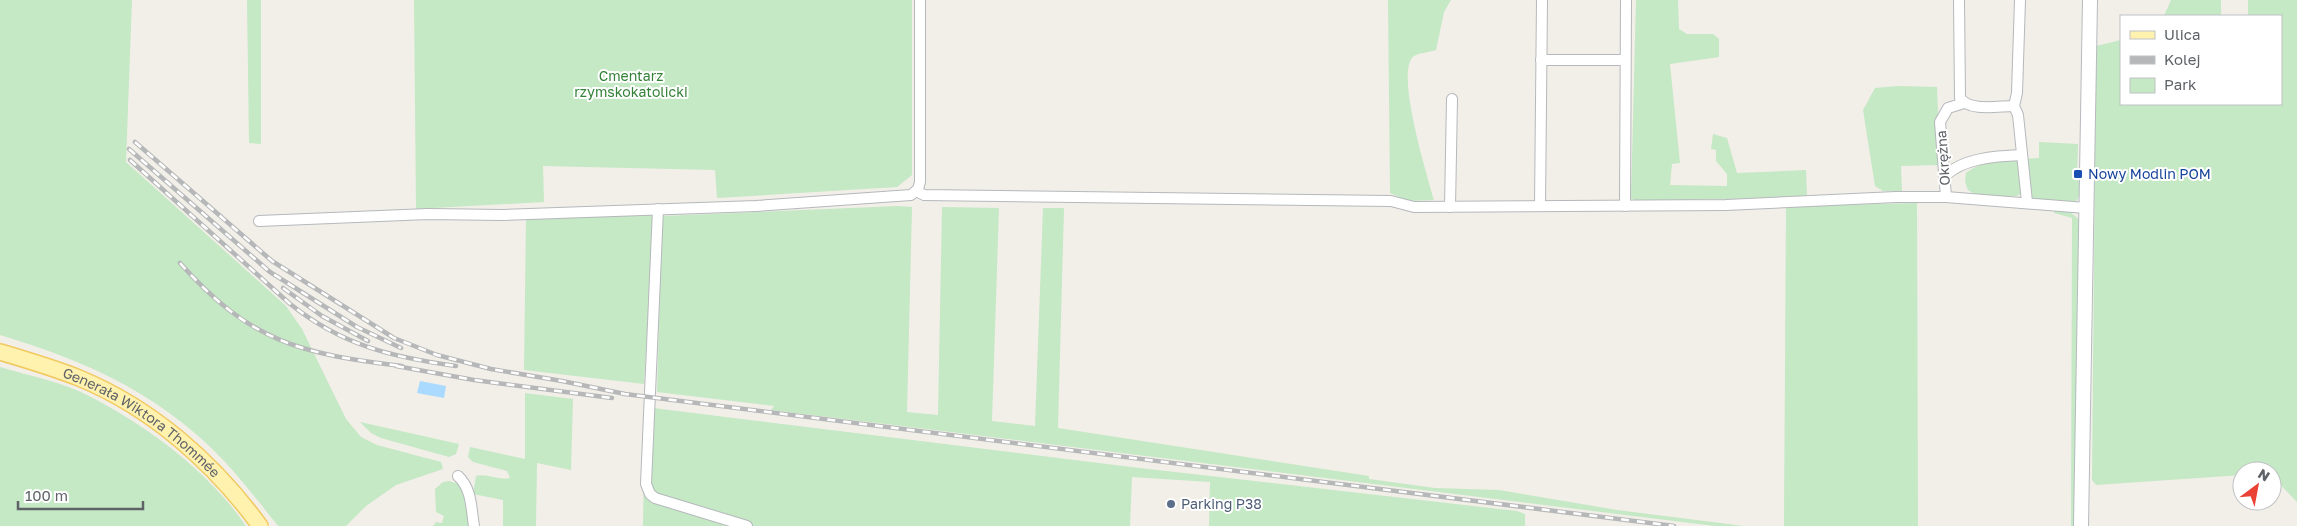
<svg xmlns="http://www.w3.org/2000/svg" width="2297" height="526" font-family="'Golos Text',sans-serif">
	<rect width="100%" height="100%" fill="#f1efe8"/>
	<g fill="#c5e8c5">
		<path d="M0,0H132L126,162L286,306L302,329L346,419L361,437L377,445L441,462L443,469L396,485L366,506L346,526H278C255,497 232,467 205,442C145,387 77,358 0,335Z"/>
		<path d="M247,0H261V144L249,143Z"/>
		<path d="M414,0H912V175L897,187L717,198L715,170L543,166L544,202L416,209Z"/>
		<path d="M1388,0H1451L1444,12L1436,50C1430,52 1419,53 1414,56C1394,69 1428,178 1434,200L1409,201L1390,193Z"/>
		<path d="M1636,0H1678L1679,29L1687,34H1713L1719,39V57L1670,64L1680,163L1672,164L1670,185L1727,186V174L1716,161V150L1711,149L1713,134L1727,138L1737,173L1806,170L1807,197L1636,201L1631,198Z"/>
		<path d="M2171,0H2221V16H2164Z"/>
		<path d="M2248,0H2297V502L2272,476V471H2242V475L2096,485L2092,480L2096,46L2121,40V104H2281V16H2248Z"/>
		<path d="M1898,86L1937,87L1940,162L1939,165L1901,166L1902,191H1883L1875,186L1863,110L1875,88Z"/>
		<path d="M2039,142L2078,144L2077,180L2080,181C2079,190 2082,200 2072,203L2035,199L2031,196L2025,159L2039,158Z"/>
		<path d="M2017,159L2019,161L2022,193L2017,196H1978L1968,190L1965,182L1966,173C1981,161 1999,160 2017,159Z"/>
		<path d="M1917,203L1918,526H1784L1786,206Z"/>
		<path d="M898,206L912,207L907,412L938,415L942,207L999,208L992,421L1035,426L1043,208H1064L1058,428L1369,476V479L1435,488L1499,490L1617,510L1744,526H1715L771,410L774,406L657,392L662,216Z"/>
		<path d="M2054,208L2070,212L2081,221L2076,526H2071L2072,218L2054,213Z"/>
		<path d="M654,212L644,384L524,370L526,219Z"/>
		<path d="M0,367C30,376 63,382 91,397C149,427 209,472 246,526H0Z"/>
		<path d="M525,393L573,399L571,470L537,463L536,526H503V500L473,494L476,476C487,473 499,481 510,478L507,471L473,462L468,457L470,447L525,459Z"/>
		<path d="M645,407L1131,467L1517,511L1525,514V526H1209L1210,482L1132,477L1130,526H643Z"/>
		<path d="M360,422L459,444L456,454L449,457L381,438L371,433Z"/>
		<path d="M449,481L459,484L464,492L469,526H433L436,522L442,523L444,516L436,512L435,489L443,482Z"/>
	</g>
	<path fill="#aadaff" d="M420,381L446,386L444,398L417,393Z"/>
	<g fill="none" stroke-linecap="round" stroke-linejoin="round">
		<defs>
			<g id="street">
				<path d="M1959,0L1960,98C1970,112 1998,106 2014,106"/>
				<path d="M2020,0L2017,93L2014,106L2018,115L2027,202"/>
				<path d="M1541,60H1625"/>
				<path d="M1944,177C1962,158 1996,156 2022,155"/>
				<path d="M916,191L924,195L1391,201L1414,207L1726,205L1896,197H1946L2086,208"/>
				<path d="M1946,197L1940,122L1948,108L1964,103"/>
				<path d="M1540,206L1542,0"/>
				<path d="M1625,206L1626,0"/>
				<path d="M1450,207L1452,99"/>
				<path d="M658,209L646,484L650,494L655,498L747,526"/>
				<path d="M259,221L428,214L503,215L756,206L911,195L918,189L920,182V0"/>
				<path d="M458,476C472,489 471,508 474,526"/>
			</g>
			<path id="secondary" d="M2081,526L2090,0"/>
			<g id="primary">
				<path id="s1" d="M0,352C27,360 54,368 79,378C152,408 214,463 260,526"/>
			</g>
		</defs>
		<use href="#street" stroke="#b5b8bc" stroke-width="12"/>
		<use href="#secondary" stroke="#b6babf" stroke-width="16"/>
		<use href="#primary" stroke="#f2c960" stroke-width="18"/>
		<use href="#street" stroke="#fff" stroke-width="10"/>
		<use href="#secondary" stroke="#fff" stroke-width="14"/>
		<use href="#primary" stroke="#fff2af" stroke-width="15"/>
		<defs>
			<g id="rail">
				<path d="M135,142L272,261L394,338L437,355L491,369L562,381L625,394L1674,526"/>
				<path d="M129,149L270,272L357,327L401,348"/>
				<path d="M130,160L289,303C341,345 391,357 456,366"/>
				<path d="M180,263C250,342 301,354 402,366"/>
				<path d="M283,288L322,316L368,341"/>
				<path d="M396,366L474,380L612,398"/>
			</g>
		</defs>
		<use href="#rail" stroke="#b6b7b8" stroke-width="4.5"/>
		<use href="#rail" stroke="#fff" stroke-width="2.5" stroke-dasharray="8" stroke-linecap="butt"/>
	</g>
	<rect fill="#1a4fb4" stroke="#fff" stroke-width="2" x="2073" y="169" width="10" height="10" rx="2.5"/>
	<circle fill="#5c6f8a" stroke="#fff" stroke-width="2" cx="1171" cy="504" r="5"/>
	<g text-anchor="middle" stroke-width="4" stroke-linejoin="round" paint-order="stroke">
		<g font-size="14" fill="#348238" stroke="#fff">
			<text x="631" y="81">Cmentarz<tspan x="631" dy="16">rzymskokatolicki</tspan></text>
		</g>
		<g font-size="14" fill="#5f6368" stroke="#fff">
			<text transform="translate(1943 158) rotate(-94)" y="5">Okrężna</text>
			<text dy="5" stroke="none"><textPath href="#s1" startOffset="160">Generała Wiktora Thommée</textPath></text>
		</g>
		<g font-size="14" fill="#164399" stroke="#fff" text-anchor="start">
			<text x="2088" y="179">Nowy Modlin POM</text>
		</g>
		<g font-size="14" fill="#4e5e75" stroke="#fff" text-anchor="start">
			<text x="1181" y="509">Parking P38</text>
		</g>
	</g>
	<rect x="2120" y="15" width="162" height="90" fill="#ffffff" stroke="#bfc1c3"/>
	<rect x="2130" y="31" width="25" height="8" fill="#fff2af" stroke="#bfc1c3"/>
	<text x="2164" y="40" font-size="15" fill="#5f6368">Ulica</text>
	<rect x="2130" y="56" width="25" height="8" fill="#b6b7b8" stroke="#bfc1c3"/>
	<text x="2164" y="65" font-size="15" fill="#5f6368">Kolej</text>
	<rect x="2130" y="78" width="25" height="15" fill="#c5e8c5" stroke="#bfc1c3"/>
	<text x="2164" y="90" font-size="15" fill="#5f6368">Park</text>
	<g transform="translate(2257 486) rotate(32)"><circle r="24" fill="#ffffff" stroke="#bfc1c3"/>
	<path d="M0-4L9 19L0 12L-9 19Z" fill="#ea4335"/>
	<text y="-8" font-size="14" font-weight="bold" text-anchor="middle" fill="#5f6368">N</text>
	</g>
	<path d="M18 501v8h125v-8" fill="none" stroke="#5f6368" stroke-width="2.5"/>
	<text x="25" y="501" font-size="15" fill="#5f6368" stroke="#ffffff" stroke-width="4" paint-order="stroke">100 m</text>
</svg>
